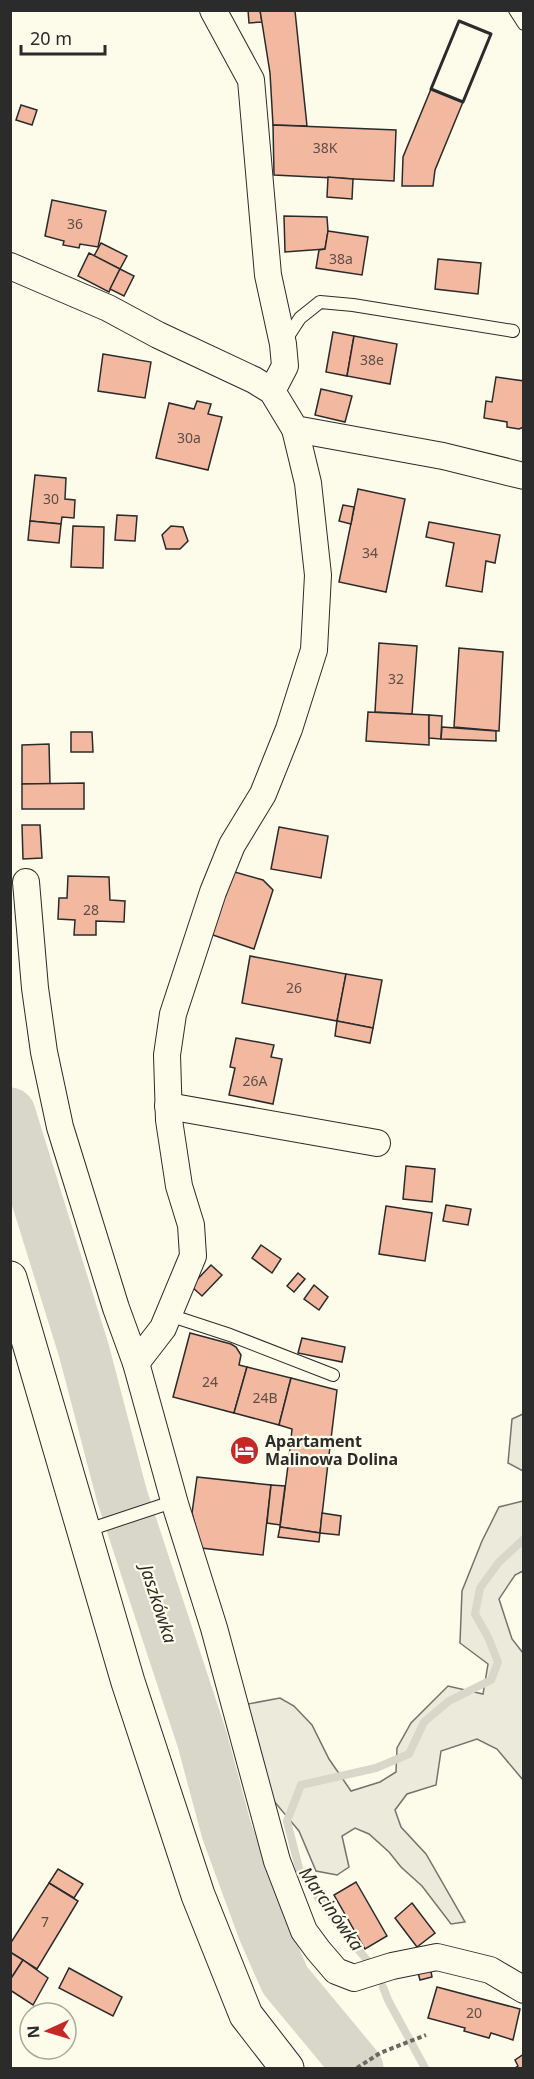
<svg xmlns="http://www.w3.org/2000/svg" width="534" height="2079" font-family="'Noto Sans',sans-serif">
	<rect width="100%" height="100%" fill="#fdfbea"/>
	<g fill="#ecebdb" stroke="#74746e" stroke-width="1.5">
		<path d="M523,1414V1471L508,1463L512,1419Z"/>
		<path d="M523,1501V1571L515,1575L499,1599L512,1639L523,1653V1780L497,1749L477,1739L441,1751L436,1785L407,1794L395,1810L401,1827L426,1854L465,1922L451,1924L422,1886L401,1867L389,1852L369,1834L355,1828L342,1836L349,1867L337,1875L316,1871L299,1831L273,1800L256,1744L248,1704L280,1698L294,1706L312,1725L329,1759L351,1791L380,1782L396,1772L397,1748L411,1723L448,1686L483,1694L488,1664L460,1643L462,1591L482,1541L499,1507Z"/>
	</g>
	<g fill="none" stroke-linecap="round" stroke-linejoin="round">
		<g stroke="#d8d7c9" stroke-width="8">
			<path d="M367,1960L339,1927L300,1872L287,1821L301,1785L376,1768L409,1754L424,1722L449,1701L491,1680L498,1662L488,1637L475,1614L480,1588L499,1562L524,1539"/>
			<path d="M383,1987L388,2000L425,2068"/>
		</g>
		<path stroke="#d8d7c9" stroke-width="51" d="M10,1113L84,1351L122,1496L202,1739L227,1832L263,1930L285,1980L358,2068"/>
	</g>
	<g fill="#f2b8a0" stroke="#2b2b2b" stroke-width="1.5">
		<path d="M248,10H260L262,22L249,23Z"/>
		<path d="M260,10L295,11L307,126L273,125L270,73Z"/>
		<path d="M431,89L463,102L435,170L433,186H402L403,157Z"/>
		<path d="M21,105L37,110L32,125L16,120Z"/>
		<path d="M273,125L396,130L394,181L274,175Z"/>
		<path d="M328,177L353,179L352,199L327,197Z"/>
		<path d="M52,200L106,211L98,247L80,244L79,248L63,245L64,241L45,236Z"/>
		<path d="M284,216L327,217L328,231L325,249L285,252Z"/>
		<path d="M328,231L368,237L362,275L316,268L319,250L325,249Z"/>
		<path d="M101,243L127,256L120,269L94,256Z"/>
		<path d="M89,253L120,269L109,292L78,276Z"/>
		<path d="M438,259L481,263L478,294L435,289Z"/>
		<path d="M120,269L134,276L124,296L110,289Z"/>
		<path d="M333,332L354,336L347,376L326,372Z"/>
		<path d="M354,336L397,344L390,384L347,376Z"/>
		<path d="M103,354L151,362L145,398L98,391Z"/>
		<path d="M496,377L524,381V427L519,429L507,427V422L484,418L486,401L492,402Z"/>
		<path d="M321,389L352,396L345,422L315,415Z"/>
		<path d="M197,401L211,404L208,414L222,417L208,470L156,458L169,403L194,409Z"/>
		<path d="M35,475L66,478L65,499L75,500L74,518L62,517L61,524L30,521Z"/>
		<path d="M358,489L405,499L386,592L339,582Z"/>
		<path d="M343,505L354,507L351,524L339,521Z"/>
		<path d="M117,515L137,516L135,541L115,540Z"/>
		<path d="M30,521L61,524L59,543L28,540Z"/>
		<path d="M429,522L500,535L495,563L486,561L482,592L446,586L454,543L426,537Z"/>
		<path d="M73,526L104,527L103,568L71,567Z"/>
		<path d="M171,526L183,527L188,541L180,549H166L162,535Z"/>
		<path d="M379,643L417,646L412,714L375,712Z"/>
		<path d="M459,648L503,652L499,731L454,727Z"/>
		<path d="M368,712L429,715V745L366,741Z"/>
		<path d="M429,715L442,716L441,739L429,738Z"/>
		<path d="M442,727L496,731V741L441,739Z"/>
		<path d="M71,732H92L93,752H71Z"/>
		<path d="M49,744L50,784H22V745Z"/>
		<path d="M84,783V809H22V784Z"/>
		<path d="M22,825H40L42,858L23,859Z"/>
		<path d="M279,827L328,836L321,878L271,869Z"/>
		<path d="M231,871L263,880L273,890L254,949L210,934Z"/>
		<path d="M68,876L109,877L110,900L125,901L124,922L96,921V935H74L75,920L58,919L59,898H67Z"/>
		<path d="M250,956L346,974L337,1021L242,1003Z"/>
		<path d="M346,974L382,980L373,1028L337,1021Z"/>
		<path d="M337,1021L373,1028L370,1043L335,1036Z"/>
		<path d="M236,1038L274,1045L271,1057L282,1059L273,1104L229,1095L235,1068L230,1067Z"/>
		<path d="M406,1166L435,1169L432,1202L403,1199Z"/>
		<path d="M446,1205L471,1209L468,1225L443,1221Z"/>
		<path d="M386,1206L432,1213L425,1261L379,1254Z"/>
		<path d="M261,1245L281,1259L272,1273L252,1258Z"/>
		<path d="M211,1265L222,1275L202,1296L191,1286Z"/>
		<path d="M298,1273L305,1279L294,1292L287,1286Z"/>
		<path d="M314,1285L328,1297L319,1310L304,1299Z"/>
		<path d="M190,1333L231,1344L236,1347L241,1355L239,1365L247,1367L234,1413L173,1397Z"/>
		<path d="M302,1338L345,1347L342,1362L298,1353Z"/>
		<path d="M247,1367L291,1378L279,1425L234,1413Z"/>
		<path d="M291,1378L337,1390L328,1463L289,1458L292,1429L279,1425Z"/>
		<path d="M289,1458L328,1463L320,1533L280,1527Z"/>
		<path d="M197,1477L271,1485L263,1555L201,1548L192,1513Z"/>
		<path d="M271,1485L285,1486L280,1525L267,1523Z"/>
		<path d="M322,1513L341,1516L339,1535L320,1533Z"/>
		<path d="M280,1527L320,1533L319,1542L278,1537Z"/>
		<path d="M58,1869L83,1884L74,1898L49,1883Z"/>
		<path d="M356,1882L387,1936L365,1949L334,1895Z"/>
		<path d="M49,1883L78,1901L37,1969L10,1952V1944Z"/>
		<path d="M412,1903L435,1933L417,1947L395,1918Z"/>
		<path d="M10,1952L23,1960L10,1980Z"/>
		<path d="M23,1960L48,1978L33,2005L10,1990V1980Z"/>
		<path d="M430,1966L432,1977L420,1980L417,1969Z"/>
		<path d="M69,1968L122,1997L113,2016L59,1988Z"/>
		<path d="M437,1987L520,2009L513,2040L491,2033L489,2038L464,2031L465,2028L428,2018Z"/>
		<path d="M524,2054V2068H515L518,2066L515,2060Z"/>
	</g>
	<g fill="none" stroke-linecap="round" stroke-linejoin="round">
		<defs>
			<g id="lane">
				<path d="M515,10L524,24"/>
				<path d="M285,341L300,318L320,302L353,305L513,331"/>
				<path d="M169,1315L230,1335L333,1375"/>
				<path d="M85,1531L175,1501"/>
			</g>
			<g id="street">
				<path d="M213,10L251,80L268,275L283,344L285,366L272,391"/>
				<path d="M10,266L108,308L158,335L254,380L272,391L295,429L443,456L524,476"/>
				<path d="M26,882L35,988L44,1052L60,1127L116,1308L136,1363L175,1504L214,1628L277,1861L304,1931L318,1950L336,1971L354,1978L392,1966L437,1957L490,1970L524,1990"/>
				<path d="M168,1106L377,1143"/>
				<path d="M136,1363L163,1328L193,1256L191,1225L179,1186L169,1120L167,1055L173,1014L213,892L232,845L263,794L289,729L314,650L318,575L308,483L295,429"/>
			</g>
			<path id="secondary" d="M10,1278L128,1682L198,1895L246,2015L287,2068"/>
		</defs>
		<use href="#lane" stroke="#2b2b2b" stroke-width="14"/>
		<use href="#street" stroke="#2b2b2b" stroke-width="28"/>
		<use href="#secondary" stroke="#2b2b2b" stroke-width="35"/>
		<path stroke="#6a6964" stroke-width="4" stroke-dasharray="4.5 3" stroke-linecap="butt" d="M357,2068L380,2053L426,2035"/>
		<use href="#lane" stroke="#fdfbea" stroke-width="12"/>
		<use href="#street" stroke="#fdfbea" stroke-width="26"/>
		<use href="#secondary" stroke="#fdfbea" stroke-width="33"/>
		<path stroke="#2b2b2b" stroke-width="3" d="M459,21L491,34L463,102L431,89Z"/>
	</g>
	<defs>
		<symbol id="hotel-disc" viewBox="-11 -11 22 22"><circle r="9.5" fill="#c62828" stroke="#fdfbea"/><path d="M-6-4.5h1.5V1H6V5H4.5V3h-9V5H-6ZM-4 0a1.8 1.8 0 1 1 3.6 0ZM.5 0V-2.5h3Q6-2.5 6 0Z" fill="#fff"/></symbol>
	</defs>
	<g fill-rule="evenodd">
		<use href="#hotel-disc" x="228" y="1434" width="33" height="33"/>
	</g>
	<g text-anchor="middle" stroke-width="4.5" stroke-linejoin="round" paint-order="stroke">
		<g font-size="14" fill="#5d4e48">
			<text x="325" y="153">38K</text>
			<text x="75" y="229">36</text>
			<text x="341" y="264">38a</text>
			<text x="372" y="365">38e</text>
			<text x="189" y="443">30a</text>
			<text x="51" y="504">30</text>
			<text x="370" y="558">34</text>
			<text x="396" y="684">32</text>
			<text x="91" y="915">28</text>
			<text x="294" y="993">26</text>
			<text x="255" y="1086">26A</text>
			<text x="210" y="1387">24</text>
			<text x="265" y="1403">24B</text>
			<text x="45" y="1927">7</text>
			<text x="474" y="2018">20</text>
		</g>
		<g font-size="16" font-weight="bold" fill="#2b2b2b" stroke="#fdfbea" text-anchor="start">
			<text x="265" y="1447">Apartament<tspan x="265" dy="18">Malinowa Dolina</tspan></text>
		</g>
		<g font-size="18" font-style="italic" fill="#2b2b2b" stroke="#fdfbea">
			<text transform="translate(158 1604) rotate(72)" y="6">Jaszkówka</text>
			<text transform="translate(331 1909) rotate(55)" y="6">Marcinówka</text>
		</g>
	</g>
	<rect width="534" height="2079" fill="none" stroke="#2b2b2b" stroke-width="24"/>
	<g transform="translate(48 2031) rotate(266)"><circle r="28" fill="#fdfbea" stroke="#a9a89e" stroke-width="1.5"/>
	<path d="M0-4.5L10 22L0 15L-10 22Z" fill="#c62828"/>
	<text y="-9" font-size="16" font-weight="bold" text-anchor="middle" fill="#2b2b2b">N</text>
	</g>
	<path d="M21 45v9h84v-9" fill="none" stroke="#2b2b2b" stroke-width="3"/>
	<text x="30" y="45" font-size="18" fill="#2b2b2b" stroke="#fdfbea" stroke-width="4.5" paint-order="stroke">20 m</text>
</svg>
